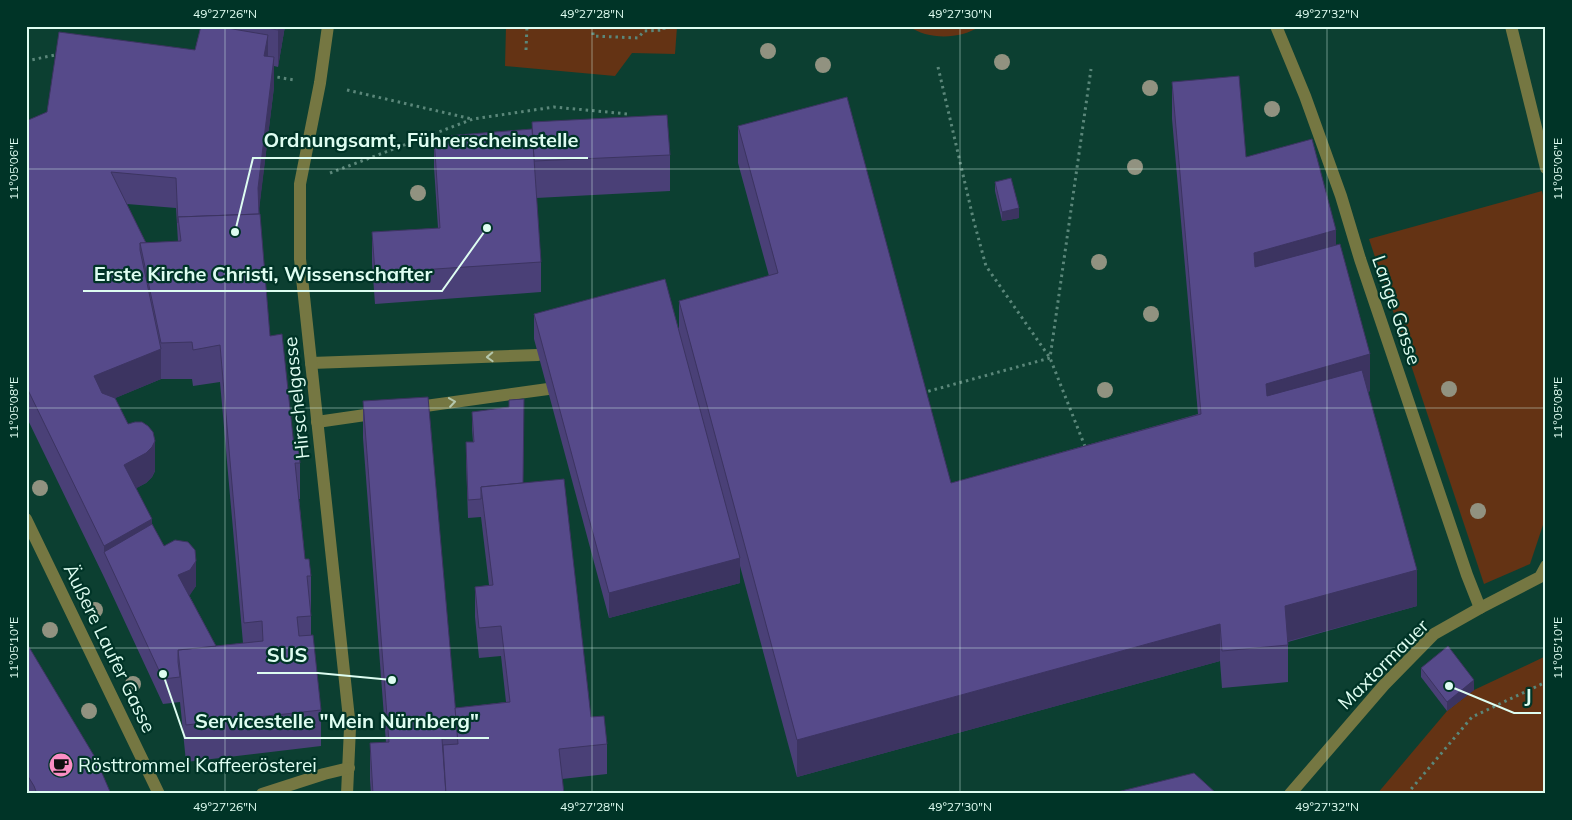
<svg xmlns="http://www.w3.org/2000/svg" width="1572" height="820" font-family="Mulish,sans-serif">
	<rect width="100%" height="100%" fill="#0c3f31"/>
	<g fill="#643314">
		<path d="M506,26H712L677,27L675,54L632,53L615,76L505,66Z"/>
		<path d="M908,26H981C958,40 929,40 908,26Z"/>
		<path d="M1542,191L1546,209V516L1530,564L1484,584L1369,239Z"/>
		<path d="M1546,656V794H1377L1447,711L1474,690Z"/>
	</g>
	<g fill="none" stroke-linecap="round" stroke-linejoin="round">
		<g stroke="#5b877a" stroke-width="3" stroke-dasharray="2.5 4" stroke-linecap="butt">
			<path d="M593,26V36L638,38L644,31L664,30V26"/>
			<path d="M526,50L527,26"/>
			<path d="M26,61L60,54"/>
			<path d="M938,67L974,222L986,266L1050,358L1086,449"/>
			<path d="M271,76L294,80"/>
			<path d="M347,90L472,119"/>
			<path d="M330,173L473,119L554,107L628,114"/>
			<path d="M922,393L1050,358L1091,69"/>
			<path d="M1407,794L1472,717L1546,682"/>
		</g>
		<g stroke="#757742" stroke-width="12">
			<path d="M1276,26L1305,96L1341,196L1360,259L1467,575L1480,608"/>
			<path d="M311,363L538,355"/>
			<path d="M411,408L548,389"/>
			<path d="M317,422L379,413"/>
		</g>
		<g stroke="#757742" stroke-width="12">
			<path d="M328,26L320,83L300,184V259L350,728L347,794"/>
			<path d="M1511,26L1546,168"/>
			<path d="M262,794L324,774L349,768"/>
			<path d="M1290,794L1384,685L1434,634L1480,608L1540,577L1546,566"/>
		</g>
		<path stroke="#757742" stroke-width="12" d="M26,519L159,794"/>
	</g>
	<g fill="#919280">
		<circle cx="768" cy="51" r="8"/>
		<circle cx="1002" cy="62" r="8"/>
		<circle cx="823" cy="65" r="8"/>
		<circle cx="1150" cy="88" r="8"/>
		<circle cx="1272" cy="109" r="8"/>
		<circle cx="1135" cy="167" r="8"/>
		<circle cx="418" cy="193" r="8"/>
		<circle cx="1099" cy="262" r="8"/>
		<circle cx="1151" cy="314" r="8"/>
		<circle cx="1449" cy="389" r="8"/>
		<circle cx="1105" cy="390" r="8"/>
		<circle cx="40" cy="488" r="8"/>
		<circle cx="1478" cy="511" r="8"/>
		<circle cx="95" cy="610" r="8"/>
		<circle cx="50" cy="630" r="8"/>
		<circle cx="133" cy="684" r="8"/>
		<circle cx="89" cy="711" r="8"/>
	</g>
	<g fill="#4a4077" fill-rule="evenodd">
		<path d="M201,26H285L278,67L274,66V87L259,208L270,336L294,446L300,463V499H299L305,559L311,576V635L321,710V746L186,762L180,702L163,704L104,577L26,416V121L195,50ZM127,204L176,208L178,242L146,243ZM161,379H192L193,386L220,382L243,643L216,646L189,595L196,586L164,546L152,524L136,488L146,483L152,477L155,471L128,424L115,398Z"/>
		<path d="M1172,82L1246,157L1336,245L1370,391L1368,392L1417,606L1288,642V682L1222,688L1220,661L797,777L740,566V583L609,618L534,339V314L679,328V301L769,276L738,163V126L951,483L1198,414L1172,119Z"/>
		<path d="M532,122L670,155V191L536,198L541,262V292L375,304L372,263V232L438,228L434,167V137L532,129Z"/>
		<path d="M995,182L1019,218L1002,221L995,191Z"/>
		<path d="M363,401L455,708L506,702L501,656L479,658L475,617V587L489,585L481,517L468,518L466,460V442H473L472,429V412L523,483L591,717L607,744V774L562,779L564,794H371L370,780V743H386L363,438Z"/>
		<path d="M26,642L111,794H26Z"/>
		<path d="M1421,668L1474,690L1447,711L1421,677Z"/>
	</g>
	<g fill="#3c3461">
		<path d="M279,26H285L278,67V30Z"/>
		<path d="M268,35V65L264,56Z"/>
		<path d="M274,57V87L258,219V188Z"/>
		<path d="M1019,208V218L1002,221V212Z"/>
		<path d="M1336,230V267L1254,289V253Z"/>
		<path d="M161,349V379L94,407V376Z"/>
		<path d="M1370,354V391L1266,420V384Z"/>
		<path d="M155,441V471L152,477L146,483L124,495V465Z"/>
		<path d="M152,519V549L104,552V546Z"/>
		<path d="M740,558V583L609,618V593Z"/>
		<path d="M196,561V586L190,595L178,600V575Z"/>
		<path d="M1417,570V606L1285,642V606Z"/>
		<path d="M1220,624V661L797,777V740Z"/>
		<path d="M1474,680V690L1447,711V702Z"/>
	</g>
	<g fill="#564a8a" stroke="#3c3461">
		<path d="M201,26H215L268,35L264,56L274,57L258,188L259,214L178,217V223L176,178L111,172L146,243H140V250L161,349L94,376L102,393L115,398L128,424L135,422H142L148,426L153,432L155,441L152,447L146,453L124,465L152,519L104,546L26,386V121L47,112L59,32L195,50Z"/>
		<path d="M254,26H279L278,30Z"/>
		<path d="M1239,76L1246,157L1312,139L1336,230L1254,253L1255,267L1340,244L1370,354L1266,384L1267,396L1362,370L1417,570L1285,606L1288,645L1222,651L1220,624L797,740L679,301L778,273L738,126L847,97L951,483L1201,414L1172,82Z"/>
		<path d="M667,115L670,155L534,161L532,122Z"/>
		<path d="M532,129L541,262L375,273L372,232L440,228L434,137Z"/>
		<path d="M1011,178L1019,208L1002,212L995,182Z"/>
		<path d="M260,214L270,336L282,334L294,446L298,445L300,463H295L305,559H309L311,576H307L311,616L297,617L299,636L313,635L321,710L186,725L178,650L263,641L262,621L244,623L220,345L193,350L192,342L161,343L140,243L181,241L178,217Z"/>
		<path d="M665,279L740,558L609,593L534,314Z"/>
		<path d="M428,397L458,738L442,739L446,794H373L370,743L389,742L363,401Z"/>
		<path d="M524,399L523,483L481,487V499L468,500L466,442H474L472,412L509,407V400Z"/>
		<path d="M564,479L591,717L604,716L607,744L559,749L564,794H446L443,745L458,744L455,708L510,702L501,626L479,628L475,587L493,585L481,487Z"/>
		<path d="M152,524L164,546L175,540L188,542L195,550L196,561L190,570L178,575L216,646L178,650V662L180,677L163,679L104,552Z"/>
		<path d="M26,642L96,759L111,794H37L34,786L26,773Z"/>
		<path d="M1448,646L1474,680L1447,702L1421,668Z"/>
		<path d="M1194,773L1217,794H1109Z"/>
	</g>
	<defs><path id="oneway-chevron" d="M-2-3.5L2.5 0L-2 3.5" fill="none" stroke-width="1.6" stroke-linecap="round" stroke-linejoin="round" transform="scale(1.25)"/></defs>
	<g stroke="#b4c7ab">
		<use href="#oneway-chevron" transform="translate(490 357) rotate(178)"/>
		<use href="#oneway-chevron" transform="translate(452 402) rotate(-8)"/>
	</g>
	<path fill="none" stroke="#defdf1" stroke-width="1" stroke-opacity="0.45" d="M225,26V794M592,26V794M960,26V794M1327,26V794M26,169H1546M26,408H1546M26,648H1546"/>
	<defs>
		<symbol id="cafe-disc" viewBox="-11 -11 22 22"><circle r="9.5" fill="#fb8fc4" stroke="#003427"/><path d="M-5.5-4.5H6V0H3Q3 3.5 0 3.5H-2.5Q-5.5 3.5-5.5 0ZM3-3.2v2h1.7v-2ZM-6 4.5H4V6H-6Z" fill="#111"/></symbol>
	</defs>
	<g fill-rule="evenodd">
		<use href="#cafe-disc" x="47" y="751" width="28" height="28"/>
	</g>
	<g text-anchor="middle" stroke-width="4.5" stroke-linejoin="round" paint-order="stroke">
		<g font-size="19" fill="#defdf1" stroke="#003427">
			<text transform="translate(1397 310) rotate(71)" y="7">Lange Gasse</text>
			<text transform="translate(296 398) rotate(-96)" y="7">Hirschelgasse</text>
			<text transform="translate(110 648) rotate(64)" y="7">Äußere Laufer Gasse</text>
			<text transform="translate(1383 664) rotate(-45)" y="7">Maxtormauer</text>
		</g>
		<g font-size="19" fill="#defdf1" stroke="#003427" text-anchor="start">
			<text x="78" y="772">Rösttrommel Kaffeerösterei</text>
		</g>
	</g>
	<path fill="none" stroke="#defdf1" stroke-width="2" d="M235 232L253 158H588M487 228L442 291H83M392 680L318 673H257M1449 686L1514 713H1541M163 674L185 738H489"/>
	<g fill="#defdf1" stroke="#003427" stroke-width="2">
		<circle cx="235" cy="232" r="5"/>
		<circle cx="487" cy="228" r="5"/>
		<circle cx="392" cy="680" r="5"/>
		<circle cx="1449" cy="686" r="5"/>
		<circle cx="163" cy="674" r="5"/>
	</g>
	<g font-size="20" text-anchor="middle" font-weight="bold" fill="#defdf1" stroke="#003427" stroke-width="4.5" stroke-linejoin="round" paint-order="stroke">
		<text x="421" y="147">Ordnungsamt, Führerscheinstelle</text>
		<text x="263" y="281">Erste Kirche Christi, Wissenschafter</text>
		<text x="287" y="662">SUS</text>
		<text x="1528" y="703">J</text>
		<text x="337" y="728">Servicestelle "Mein Nürnberg"</text>
	</g>
	<rect width="1572" height="820" fill="none" stroke="#003427" stroke-width="55"/>
	<rect x="28" y="28" width="1516" height="764" fill="none" stroke="#defdf1" stroke-width="2"/>
	<g font-size="12" text-anchor="middle" fill="#defdf1">
		<text x="225" y="18">49°27'26"N</text>
		<text x="592" y="18">49°27'28"N</text>
		<text x="960" y="18">49°27'30"N</text>
		<text x="1327" y="18">49°27'32"N</text>
		<text transform="translate(1558 169) rotate(-90)" y="4">11°05'06"E</text>
		<text transform="translate(14 169) rotate(-90)" y="4">11°05'06"E</text>
		<text transform="translate(1558 408) rotate(-90)" y="4">11°05'08"E</text>
		<text transform="translate(14 408) rotate(-90)" y="4">11°05'08"E</text>
		<text transform="translate(1558 648) rotate(-90)" y="4">11°05'10"E</text>
		<text transform="translate(14 648) rotate(-90)" y="4">11°05'10"E</text>
		<text x="225" y="811">49°27'26"N</text>
		<text x="592" y="811">49°27'28"N</text>
		<text x="960" y="811">49°27'30"N</text>
		<text x="1327" y="811">49°27'32"N</text>
	</g>
</svg>
